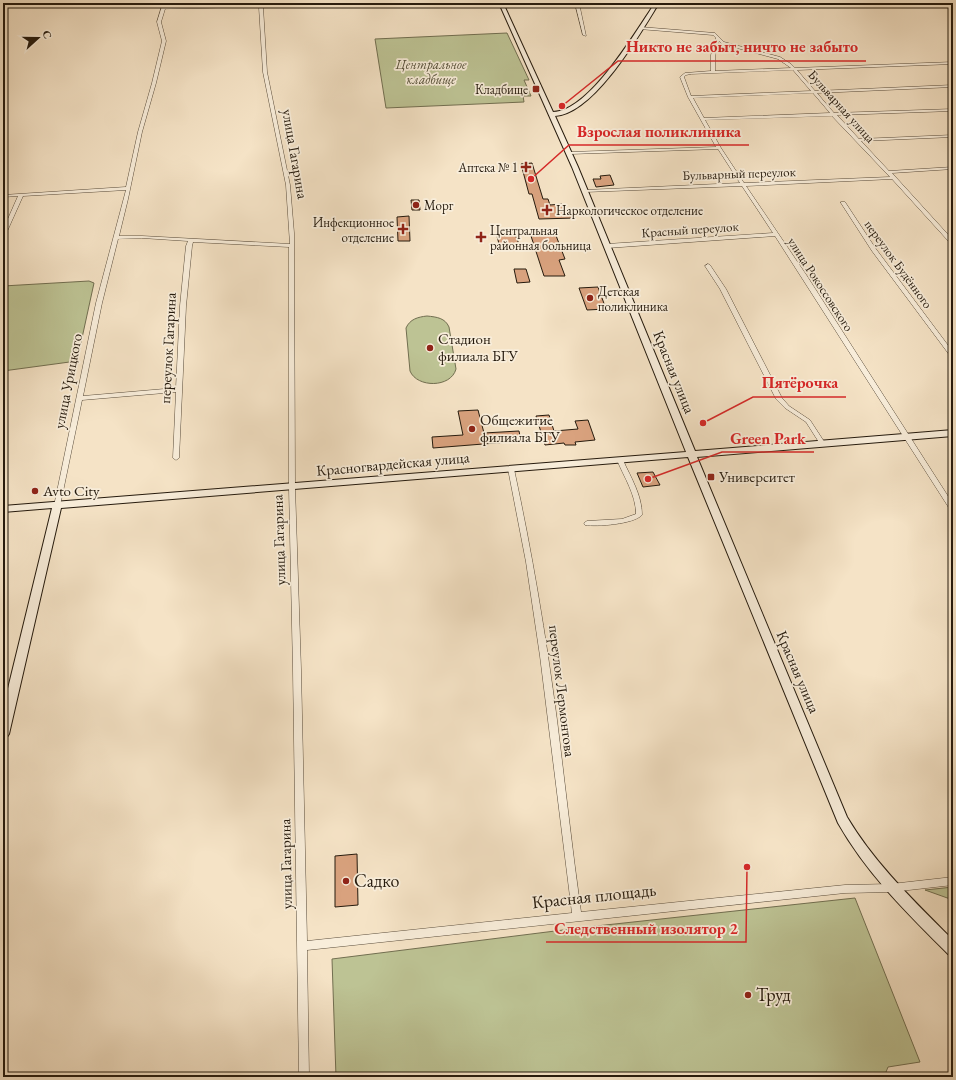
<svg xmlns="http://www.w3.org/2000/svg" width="956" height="1080" font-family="'EB Garamond',serif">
	<rect width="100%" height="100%" fill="#f5e3c6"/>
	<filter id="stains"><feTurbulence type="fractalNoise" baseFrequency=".005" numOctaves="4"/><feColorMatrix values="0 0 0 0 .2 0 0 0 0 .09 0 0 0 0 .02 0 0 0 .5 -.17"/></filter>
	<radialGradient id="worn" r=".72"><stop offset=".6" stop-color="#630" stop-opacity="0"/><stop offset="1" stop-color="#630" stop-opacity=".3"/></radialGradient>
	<g fill="#bdc394" stroke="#716e50">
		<path d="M507,33L529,80H524L531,96H523L524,102L386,108L375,39Z"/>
		<path d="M89,281L94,283L77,361L3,371V286Z"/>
		<path d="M427,316C437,317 445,318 449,327L456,369C451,388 417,388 410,371L406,328C410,319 418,317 427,316Z"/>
		<path d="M953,887V900L925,890Z"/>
		<path d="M855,898L920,1062L888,1067L884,1077H336L332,959L587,927Z"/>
	</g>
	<g fill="#d9a27e" stroke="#251a0d">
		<path d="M532,163L543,199H548L550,205L562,204L564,211L572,210L575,218L539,219L532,194H529L521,164Z"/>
		<path d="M610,175L614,185L596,187L593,179H601L600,176Z"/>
		<path d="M411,200H419L420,210H412Z"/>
		<path d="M409,216L410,241H398L397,217Z"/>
		<path d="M514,232L519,244H517L518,246L504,247L503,244H499L497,236H501L500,233Z"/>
		<path d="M555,233L565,259L559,260L565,276H544L531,236Z"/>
		<path d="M514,269H526L530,282L517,283Z"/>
		<path d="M598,287L606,309L587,310L579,288Z"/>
		<path d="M478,410L484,433L519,431L521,441L433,448L432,437L463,435L458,411Z"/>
		<path d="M549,415L554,431L578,429L575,421L588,420L595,440L575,442L576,445H565L564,443L545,445L536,416Z"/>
		<path d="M653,472L660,485L643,487L637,473Z"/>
		<path d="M357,854L358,905L335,907V856Z"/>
	</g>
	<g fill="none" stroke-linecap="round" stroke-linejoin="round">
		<defs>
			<g id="street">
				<path d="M163,3H167L165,7L369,3L367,4L263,7L267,72L290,185L294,233L295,487L301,670L307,941L572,913L540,656L526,562L508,469L511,467L514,469C532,552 546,636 557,720C565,784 572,848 581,912L845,885L891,884L953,877V885L891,892L845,893L307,950L309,1077H299L293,670L289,487V247L193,242L192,246L186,306L179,458L176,460L173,458L176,392L82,400L60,506L57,508L54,506L96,303L126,190L23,196L5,236L3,237V230L18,196L3,197V195L126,187L138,132L152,83L162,41L157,22ZM259,7L263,72L286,185L290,244L142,236H119L128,199L142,132L156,83L166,41L161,22L165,9ZM142,238L188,241L186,246L180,306L176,388L83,396L102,303L118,239Z"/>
				<path d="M575,3H579L586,36L583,35Z"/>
				<path d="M640,27L715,33L724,42L780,57L791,64L795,68L953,62V64L797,70L815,91L953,85V87L817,93L834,113L953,109V111L837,115L859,139L953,135V137L861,141L889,171L953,167V169L892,173L953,240V244H951L892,179L746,186L807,276L953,504V511H951L775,236L607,248L604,246L607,244L773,233L742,186L585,192L583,191L585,190L740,183L718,149L570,154L568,153L570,152L716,147L688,97L680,77L685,73L711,71V55L716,38L713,35L639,29ZM719,41L722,44L778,59L791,68L715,71V55ZM793,70L811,91L691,96L684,77L686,75L691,74ZM813,93L830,113L704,118L693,98ZM832,116L890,177L744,183L721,148L705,120Z"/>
				<path d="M952,45H953V57L951,56L949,50Z"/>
				<path d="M841,202H845L876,249L953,352V358L951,357L872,251L841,203Z"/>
				<path d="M708,264L710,265L726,289L782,398L789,406L810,420L825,443L824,444H820L806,422L785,408L776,399L720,289L705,266Z"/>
				<path d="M620,458L623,460C631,478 642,495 642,515C634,524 597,527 585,525L584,523L587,521L622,519L636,514C636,495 624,477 617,460Z"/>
			</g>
			<path id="secondary" d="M499,3H503L553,112C589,112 636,31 655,3H659C640,34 594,114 555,116L578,167L695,451L953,430V436L697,457L847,817C875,864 914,901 953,940V956L948,954C907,913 867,874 838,823L688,457L61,508L9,734L7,737L3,739V709L52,508L3,512V506L686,452L572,167Z"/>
		</defs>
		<use href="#street" stroke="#594c3b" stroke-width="1"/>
		<use href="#secondary" stroke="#251a0d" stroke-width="2"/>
		<use href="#street" fill="#f8edda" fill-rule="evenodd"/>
		<use href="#secondary" fill="#f8edda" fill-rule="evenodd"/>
	</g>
	<g fill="#8f2418" stroke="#f8edda" stroke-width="1.5">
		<rect x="532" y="85" width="8" height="8" rx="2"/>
		<path d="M524 161h4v4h4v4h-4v4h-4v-4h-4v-4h4z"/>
		<circle cx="416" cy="205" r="4"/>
		<path d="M545 204h4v4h4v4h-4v4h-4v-4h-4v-4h4z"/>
		<path d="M401 223h4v4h4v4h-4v4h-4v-4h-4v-4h4z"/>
		<path d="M479 231h4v4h4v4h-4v4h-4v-4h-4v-4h4z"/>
		<circle cx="590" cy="298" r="4"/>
		<circle cx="430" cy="348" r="4"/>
		<circle cx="472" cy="429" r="4"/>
		<rect x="707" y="473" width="8" height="8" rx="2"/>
		<circle cx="35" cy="491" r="4"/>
		<circle cx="346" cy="881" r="4"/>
		<circle cx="748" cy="995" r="4"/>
	</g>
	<g text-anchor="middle" stroke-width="3.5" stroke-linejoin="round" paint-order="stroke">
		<g font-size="13" font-style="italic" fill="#534d36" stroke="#f8edda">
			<text x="431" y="69">Центральное<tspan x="431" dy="15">кладбище</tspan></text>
		</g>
		<g font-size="13" fill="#251a0d" stroke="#f8edda" text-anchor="start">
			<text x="528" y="94" text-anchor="end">Кладбище</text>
			<text x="518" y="172" text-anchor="end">Аптека № 1</text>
			<text x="424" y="210">Морг</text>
			<text x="556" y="215">Наркологическое отделение</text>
			<text x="394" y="227" text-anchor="end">Инфекционное<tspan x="394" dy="15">отделение</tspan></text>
			<text x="490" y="235">Центральная<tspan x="490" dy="15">районная больница</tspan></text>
			<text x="598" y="296">Детская<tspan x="598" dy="15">поликлиника</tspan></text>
		</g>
		<g font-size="13" fill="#251a0d" stroke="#f8edda">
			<text transform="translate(842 106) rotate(48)" y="5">Бульварная улица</text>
			<text transform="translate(739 173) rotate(-2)" y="5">Бульварный переулок</text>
			<text transform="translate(690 229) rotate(-4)" y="5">Красный переулок</text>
			<text transform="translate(899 264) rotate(54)" y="5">переулок Будённого</text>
			<text transform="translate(821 284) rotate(57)" y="5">улица Рокоссовского</text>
		</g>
		<g font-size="15" fill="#251a0d" stroke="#f8edda">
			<text transform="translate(295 154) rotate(80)" y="5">улица Гагарина</text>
			<text transform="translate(168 348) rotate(-87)" y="5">переулок Гагарина</text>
			<text transform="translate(674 372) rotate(68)" y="5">Красная улица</text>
			<text transform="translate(68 381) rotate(-79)" y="5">улица Урицкого</text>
			<text transform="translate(393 464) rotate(-5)" y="5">Красногвардейская улица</text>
			<text transform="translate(279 540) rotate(-92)" y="5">улица Гагарина</text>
			<text transform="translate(798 672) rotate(67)" y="5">Красная улица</text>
			<text transform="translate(562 691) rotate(83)" y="5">переулок Лермонтова</text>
			<text transform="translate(286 864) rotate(-91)" y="5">улица Гагарина</text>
		</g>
		<g font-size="15" fill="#251a0d" stroke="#f8edda" text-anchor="start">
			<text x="438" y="344">Стадион<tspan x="438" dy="17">филиала БГУ</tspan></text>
			<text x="480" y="425">Общежитие<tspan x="480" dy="17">филиала БГУ</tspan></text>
			<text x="719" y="482">Университет</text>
			<text x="43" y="496">Avto City</text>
		</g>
		<g font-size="18" fill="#251a0d" stroke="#f8edda" text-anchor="start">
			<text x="354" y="887">Садко</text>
			<text x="756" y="1001">Труд</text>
		</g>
		<g font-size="18" fill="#251a0d" stroke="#f8edda">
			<text transform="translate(594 896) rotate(-6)" y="6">Красная площадь</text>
		</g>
	</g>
	<path fill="none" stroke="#d62828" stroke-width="1.5" d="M562 106L618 61H866M531 179L569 145H749M703 423L753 397H846M648 479L722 452H814M747 867L746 942H546"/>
	<g fill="#d62828" stroke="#f8edda" stroke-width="1.5">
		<circle cx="562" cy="106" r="4"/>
		<circle cx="531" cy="179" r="4"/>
		<circle cx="703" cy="423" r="4"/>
		<circle cx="648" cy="479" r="4"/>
		<circle cx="747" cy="867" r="4"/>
	</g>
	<g font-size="16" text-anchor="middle" font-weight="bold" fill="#d62828" stroke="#f8edda" stroke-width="3.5" stroke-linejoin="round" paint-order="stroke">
		<text x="742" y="52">Никто не забыт, ничто не забыто</text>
		<text x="659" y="137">Взрослая поликлиника</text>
		<text x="800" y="388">Пятёрочка</text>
		<text x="768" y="444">Green Park</text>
		<text x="646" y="934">Следственный изолятор 2</text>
	</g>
	<rect width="956" height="1080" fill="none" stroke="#f5e3c6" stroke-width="16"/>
	<rect x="4" y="4" width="948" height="1072" fill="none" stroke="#251a0d" stroke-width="2"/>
	<rect x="8" y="8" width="940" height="1064" fill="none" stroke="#251a0d"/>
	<g transform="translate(38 38) rotate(69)" stroke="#f8edda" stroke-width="3" paint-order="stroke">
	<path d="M0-3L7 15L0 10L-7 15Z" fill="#251a0d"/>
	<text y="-6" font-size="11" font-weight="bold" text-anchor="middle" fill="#251a0d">С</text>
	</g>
	<rect width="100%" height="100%" filter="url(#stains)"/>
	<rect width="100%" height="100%" fill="url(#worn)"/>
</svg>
